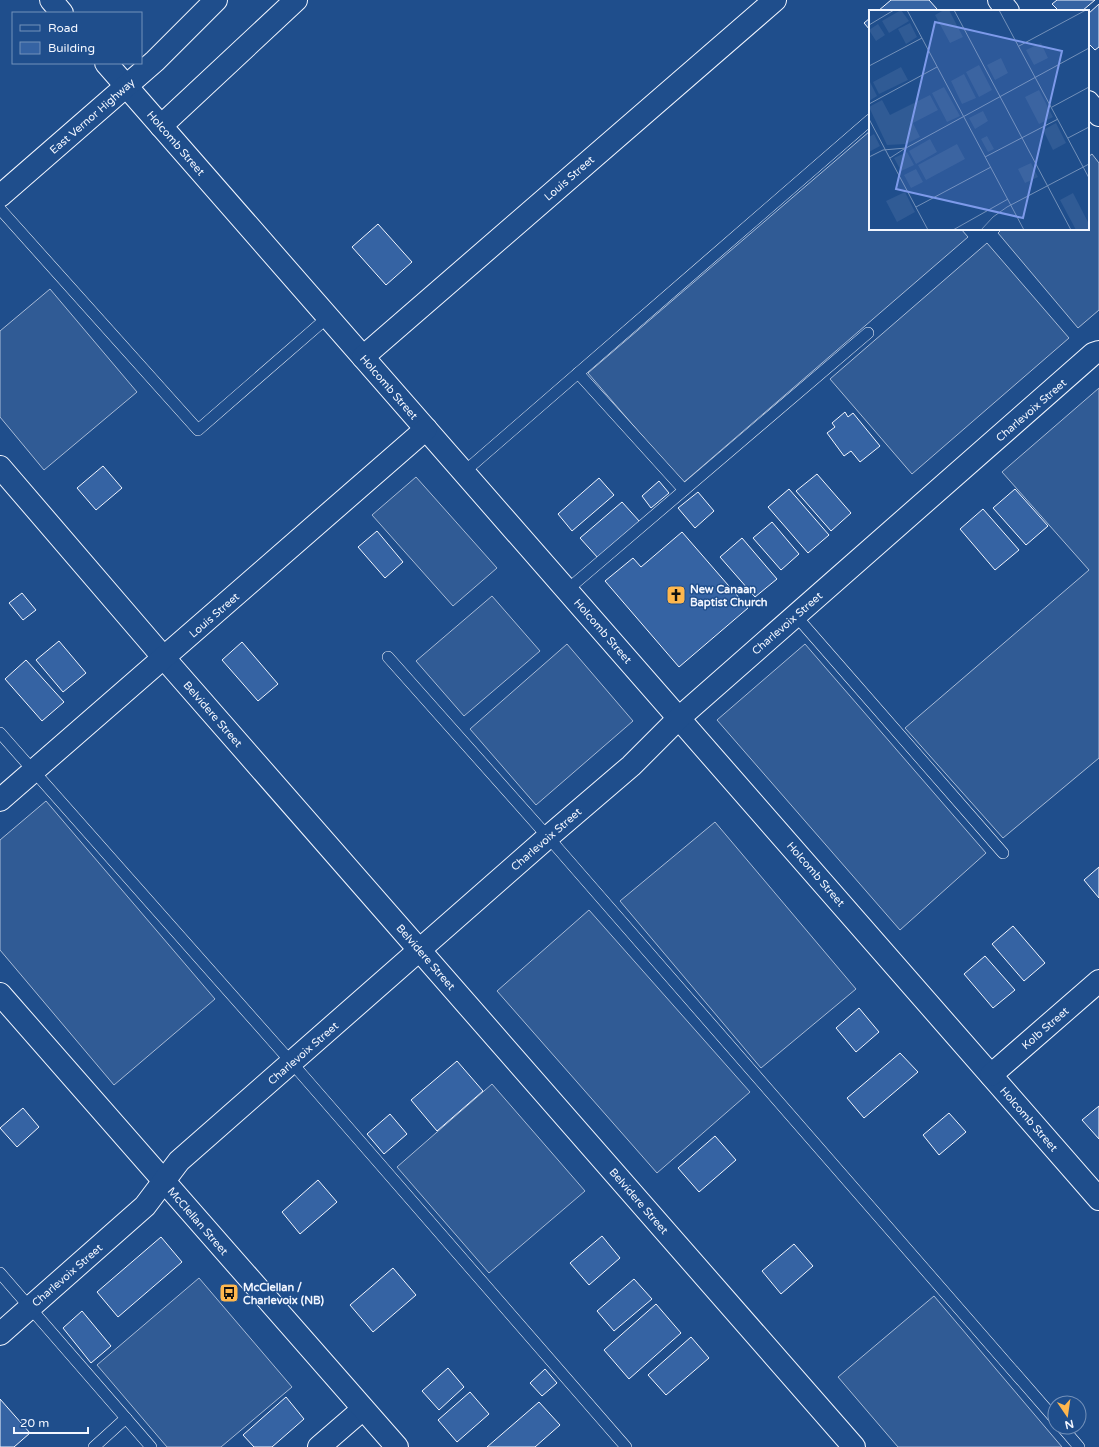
<svg xmlns="http://www.w3.org/2000/svg" width="1099" height="1447" font-family="'Varela Round',sans-serif">
	<rect width="100%" height="100%" fill="#1f4e8c"/>
	<g fill="#305b95" stroke="#a8bbd7">
		<path d="M870,131V229H961L968,237L683,483L588,373Z"/>
		<path d="M1092,154L1099,163V310L1078,328L998,233L1002,229H1088V157Z"/>
		<path d="M987,243L1069,338L912,474L830,379Z"/>
		<path d="M50,289L137,392L44,470L0,417V331Z"/>
		<path d="M1099,388V758L1003,838L905,728L1089,570L1002,472Z"/>
		<path d="M416,477L497,568L453,606L372,515Z"/>
		<path d="M492,596L540,651L464,716L416,661Z"/>
		<path d="M567,644L633,721L536,805L470,729Z"/>
		<path d="M805,644L986,853L900,930L717,720Z"/>
		<path d="M46,801L215,999L114,1085L0,950V840Z"/>
		<path d="M715,822L856,989L761,1068L620,901Z"/>
		<path d="M589,910L750,1092L657,1173L497,991Z"/>
		<path d="M492,1084L585,1191L489,1273L397,1167Z"/>
		<path d="M199,1278L292,1387L221,1447H167L97,1365Z"/>
		<path d="M934,1296L1062,1447H898L838,1377Z"/>
	</g>
	<g fill="#3563a3" stroke="#f2f6ff">
		<path d="M891,0H929L937,9L934,11H878Z"/>
		<path d="M1057,0H1095L1082,11H1059L1052,4Z"/>
		<path d="M1099,4V47L1095,50L1088,43V14Z"/>
		<path d="M870,18V30L864,23Z"/>
		<path d="M378,224L412,262L386,285L352,247Z"/>
		<path d="M845,412L848,417L853,413L880,446L860,462L851,451L844,456L827,433L835,427L832,423Z"/>
		<path d="M103,466L122,488L96,510L77,488Z"/>
		<path d="M817,474L851,513L831,531L796,491Z"/>
		<path d="M599,478L614,495L572,531L558,514Z"/>
		<path d="M659,481L669,493L651,508L642,496Z"/>
		<path d="M789,489L829,535L808,553L768,507Z"/>
		<path d="M1015,489L1048,526L1026,545L993,508Z"/>
		<path d="M698,492L714,511L695,528L678,508Z"/>
		<path d="M622,502L640,522L598,558L580,538Z"/>
		<path d="M983,509L1019,550L995,570L960,529Z"/>
		<path d="M772,522L799,554L781,570L753,538Z"/>
		<path d="M377,531L403,562L385,578L358,547Z"/>
		<path d="M682,532L748,608L679,667L605,581L633,558L641,567Z"/>
		<path d="M742,538L777,579L755,597L720,557Z"/>
		<path d="M22,593L36,610L23,620L9,603Z"/>
		<path d="M59,641L86,673L63,692L36,660Z"/>
		<path d="M242,642L278,684L258,701L222,660Z"/>
		<path d="M26,660L64,702L42,721L5,679Z"/>
		<path d="M1099,867V898L1084,880Z"/>
		<path d="M1013,926L1045,963L1024,981L992,944Z"/>
		<path d="M985,956L1015,990L993,1008L964,974Z"/>
		<path d="M859,1008L879,1032L856,1052L836,1028Z"/>
		<path d="M900,1053L918,1072L864,1118L847,1098Z"/>
		<path d="M457,1061L483,1091L437,1131L411,1100Z"/>
		<path d="M1099,1106V1139L1082,1120Z"/>
		<path d="M23,1108L39,1127L17,1147L0,1128Z"/>
		<path d="M949,1113L966,1132L939,1155L923,1135Z"/>
		<path d="M390,1114L407,1134L384,1154L367,1134Z"/>
		<path d="M715,1136L736,1160L699,1192L678,1168Z"/>
		<path d="M318,1180L337,1202L300,1234L282,1212Z"/>
		<path d="M602,1236L620,1258L589,1285L570,1263Z"/>
		<path d="M161,1237L182,1262L118,1317L97,1292Z"/>
		<path d="M794,1244L813,1266L781,1294L762,1271Z"/>
		<path d="M393,1268L416,1295L373,1332L350,1305Z"/>
		<path d="M634,1279L652,1299L614,1331L597,1311Z"/>
		<path d="M656,1304L681,1333L629,1379L604,1350Z"/>
		<path d="M82,1311L111,1346L91,1363L63,1328Z"/>
		<path d="M691,1337L709,1358L666,1395L648,1375Z"/>
		<path d="M448,1368L464,1387L439,1410L422,1391Z"/>
		<path d="M545,1369L557,1383L542,1396L530,1383Z"/>
		<path d="M470,1392L489,1414L457,1442L438,1420Z"/>
		<path d="M286,1397L304,1419L272,1447H254L243,1435Z"/>
		<path d="M0,1399L30,1433L14,1447H0Z"/>
		<path d="M539,1402L560,1425L535,1447H487Z"/>
	</g>
	<g fill="none" stroke-linecap="round" stroke-linejoin="round">
		<defs>
			<g id="lane">
				<path d="M0,209L198,430L328,317"/>
				<path d="M578,373L684,490"/>
				<path d="M464,472L870,120"/>
				<path d="M567,590L868,333"/>
				<path d="M796,616L1003,853"/>
				<path d="M388,657L548,837L1055,1419"/>
				<path d="M0,733L292,1063L626,1447"/>
				<path d="M0,1273L151,1447"/>
				<path d="M1062,1427L1079,1447"/>
				<path d="M94,1447L126,1418"/>
			</g>
			<g id="street">
				<path d="M51,0L62,13"/>
				<path d="M999,0L1008,11"/>
				<path d="M106,63L1099,1199"/>
				<path d="M1088,102L1099,115"/>
				<path d="M161,126L296,0"/>
				<path d="M363,357L775,0"/>
				<path d="M0,467L164,658L854,1447"/>
				<path d="M0,800L426,429"/>
				<path d="M991,1075L1099,981"/>
				<path d="M319,1447L363,1409"/>
			</g>
			<g id="secondary">
				<path d="M0,196L155,61L216,0"/>
				<path d="M0,994L397,1447"/>
				<path d="M0,1334L145,1206L179,1161L548,837L631,766L679,718L1093,354L1099,352"/>
			</g>
		</defs>
		<use href="#lane" stroke="#f2f6ff" stroke-width="12"/>
		<use href="#street" stroke="#f2f6ff" stroke-width="24"/>
		<use href="#secondary" stroke="#f2f6ff" stroke-width="24"/>
		<use href="#lane" stroke="#1f4e8c" stroke-width="11"/>
		<use href="#street" stroke="#1f4e8c" stroke-width="22"/>
		<use href="#secondary" stroke="#1f4e8c" stroke-width="22"/>
	</g>
	<defs>
		<symbol id="church-square" viewBox="-11 -11 22 22"><rect x="-9" y="-9" width="18" height="18" rx="4" fill="#ffb74d" stroke="#1f4e8c"/><path d="M-1.2-6h2.4v3.5h3.3v2.4h-3.3V6h-2.4V-.1h-3.3v-2.4h3.3Z" fill="#111"/></symbol>
		<symbol id="bus-square" viewBox="-11 -11 22 22"><rect x="-9" y="-9" width="18" height="18" rx="4" fill="#ffb74d" stroke="#1f4e8c"/><path d="M-5-6H5V4H4V6H2V4H-2V6H-4V4H-5ZM-3.5-4V0h7V-4ZM-3.5 1.2v1.5H-2V1.2ZM2 1.2v1.5H3.5V1.2Z" fill="#111"/></symbol>
	</defs>
	<g fill-rule="evenodd">
		<use href="#church-square" x="665" y="584" width="22" height="22"/>
		<use href="#bus-square" x="218" y="1282" width="22" height="22"/>
	</g>
	<g text-anchor="middle" stroke-width="3" stroke-linejoin="round" paint-order="stroke">
		<g font-size="11" fill="#f2f6ff" stroke="#1f4e8c">
			<text transform="translate(92 116) rotate(-41)" y="4">East Vernor Highway</text>
			<text transform="translate(176 143) rotate(49)" y="4">Holcomb Street</text>
			<text transform="translate(569 178) rotate(-41)" y="4">Louis Street</text>
			<text transform="translate(389 387) rotate(49)" y="4">Holcomb Street</text>
			<text transform="translate(1031 410) rotate(-41)" y="4">Charlevoix Street</text>
			<text transform="translate(214 615) rotate(-41)" y="4">Louis Street</text>
			<text transform="translate(787 623) rotate(-41)" y="4">Charlevoix Street</text>
			<text transform="translate(603 631) rotate(49)" y="4">Holcomb Street</text>
			<text transform="translate(213 714) rotate(49)" y="4">Belvidere Street</text>
			<text transform="translate(546 839) rotate(-41)" y="4">Charlevoix Street</text>
			<text transform="translate(816 874) rotate(49)" y="4">Holcomb Street</text>
			<text transform="translate(426 957) rotate(49)" y="4">Belvidere Street</text>
			<text transform="translate(1045 1028) rotate(-41)" y="4">Kolb Street</text>
			<text transform="translate(303 1053) rotate(-41)" y="4">Charlevoix Street</text>
			<text transform="translate(1029 1119) rotate(49)" y="4">Holcomb Street</text>
			<text transform="translate(639 1201) rotate(49)" y="4">Belvidere Street</text>
			<text transform="translate(198 1221) rotate(49)" y="4">McClellan Street</text>
			<text transform="translate(67 1275) rotate(-41)" y="4">Charlevoix Street</text>
		</g>
		<g font-size="11" font-weight="bold" fill="#f2f6ff" stroke="#1f4e8c" text-anchor="start">
			<text x="690" y="593">New Canaan<tspan x="690" dy="13">Baptist Church</tspan></text>
			<text x="243" y="1291">McClellan /<tspan x="243" dy="13">Charlevoix (NB)</tspan></text>
		</g>
	</g>
	<g transform="translate(869 10)">
		<rect width="220" height="220" fill="#1f4e8c"/>
		<path d="M32,0L40,11L20,23L13,11ZM75,0H80L94,27L81,33L66,5ZM41,13L48,27L37,34L29,19ZM9,14L16,25L7,31L0,20ZM172,33L179,48L165,55L157,40ZM132,48L139,63L126,70L118,55ZM110,55L123,80L110,87L97,62ZM32,57L39,70L10,84L4,72ZM95,64L107,88L93,94L82,71ZM0,70L8,86L0,91ZM75,77L91,106L78,112L63,83ZM170,80L184,107L170,114L156,87ZM61,85L69,100L44,113L51,127L37,134L18,135L0,97L13,90L21,105ZM114,101L119,111L106,119L100,108ZM187,113L197,133L184,140L174,120ZM5,124L11,136L0,142V127ZM118,126L125,139L119,142L112,129ZM61,129L68,142L47,154L40,141ZM88,134L96,149L57,170L49,155ZM38,142L45,155L32,161L25,148ZM162,153L169,167L156,173L149,159ZM47,159L54,172L42,178L35,165ZM36,182L46,202L28,212L17,191ZM204,183L220,214V220H207L191,190Z" fill="#305b95"/>
		<path fill="none" stroke="#7391ba" stroke-width="1" d="M38,0L155,220M85,0L202,220M130,0L220,168M0,15L25,0M150,36L217,0M0,56L53,28M0,94L68,57M183,97L220,77M0,109L59,220M199,128L220,117M0,147L14,140L37,138L220,38M116,147L189,109M21,148L35,139M47,197L122,157M84,220L139,189M112,220L124,207L138,197L220,154"/>
		<path fill="#7d9aea" fill-opacity="0.15" stroke="#7d9aea" stroke-width="2" d="M66,12L193,41L154,208L27,179Z"/>
		<rect width="220" height="220" fill="none" stroke="#f2f6ff" stroke-width="2"/>
	</g>
	<rect x="12" y="12" width="130" height="52" fill="#1f4e8c" stroke="#7391ba"/>
	<rect x="20" y="25" width="20" height="6" fill="#1f4e8c" stroke="#7391ba"/>
	<text x="48" y="32" font-size="12" fill="#f2f6ff">Road</text>
	<rect x="20" y="42" width="20" height="12" fill="#3563a3" stroke="#7391ba"/>
	<text x="48" y="52" font-size="12" fill="#f2f6ff">Building</text>
	<g transform="translate(1067 1415) rotate(167)"><circle r="19" fill="#1f4e8c" stroke="#7391ba"/>
	<path d="M0-3L7 15L0 10L-7 15Z" fill="#ffb74d"/>
	<text y="-6" font-size="11" font-weight="bold" text-anchor="middle" fill="#f2f6ff">N</text>
	</g>
	<path d="M14 1427v6h74v-6" fill="none" stroke="#f2f6ff" stroke-width="2"/>
	<text x="20" y="1427" font-size="12" fill="#f2f6ff" stroke="#1f4e8c" stroke-width="3" paint-order="stroke">20 m</text>
</svg>
